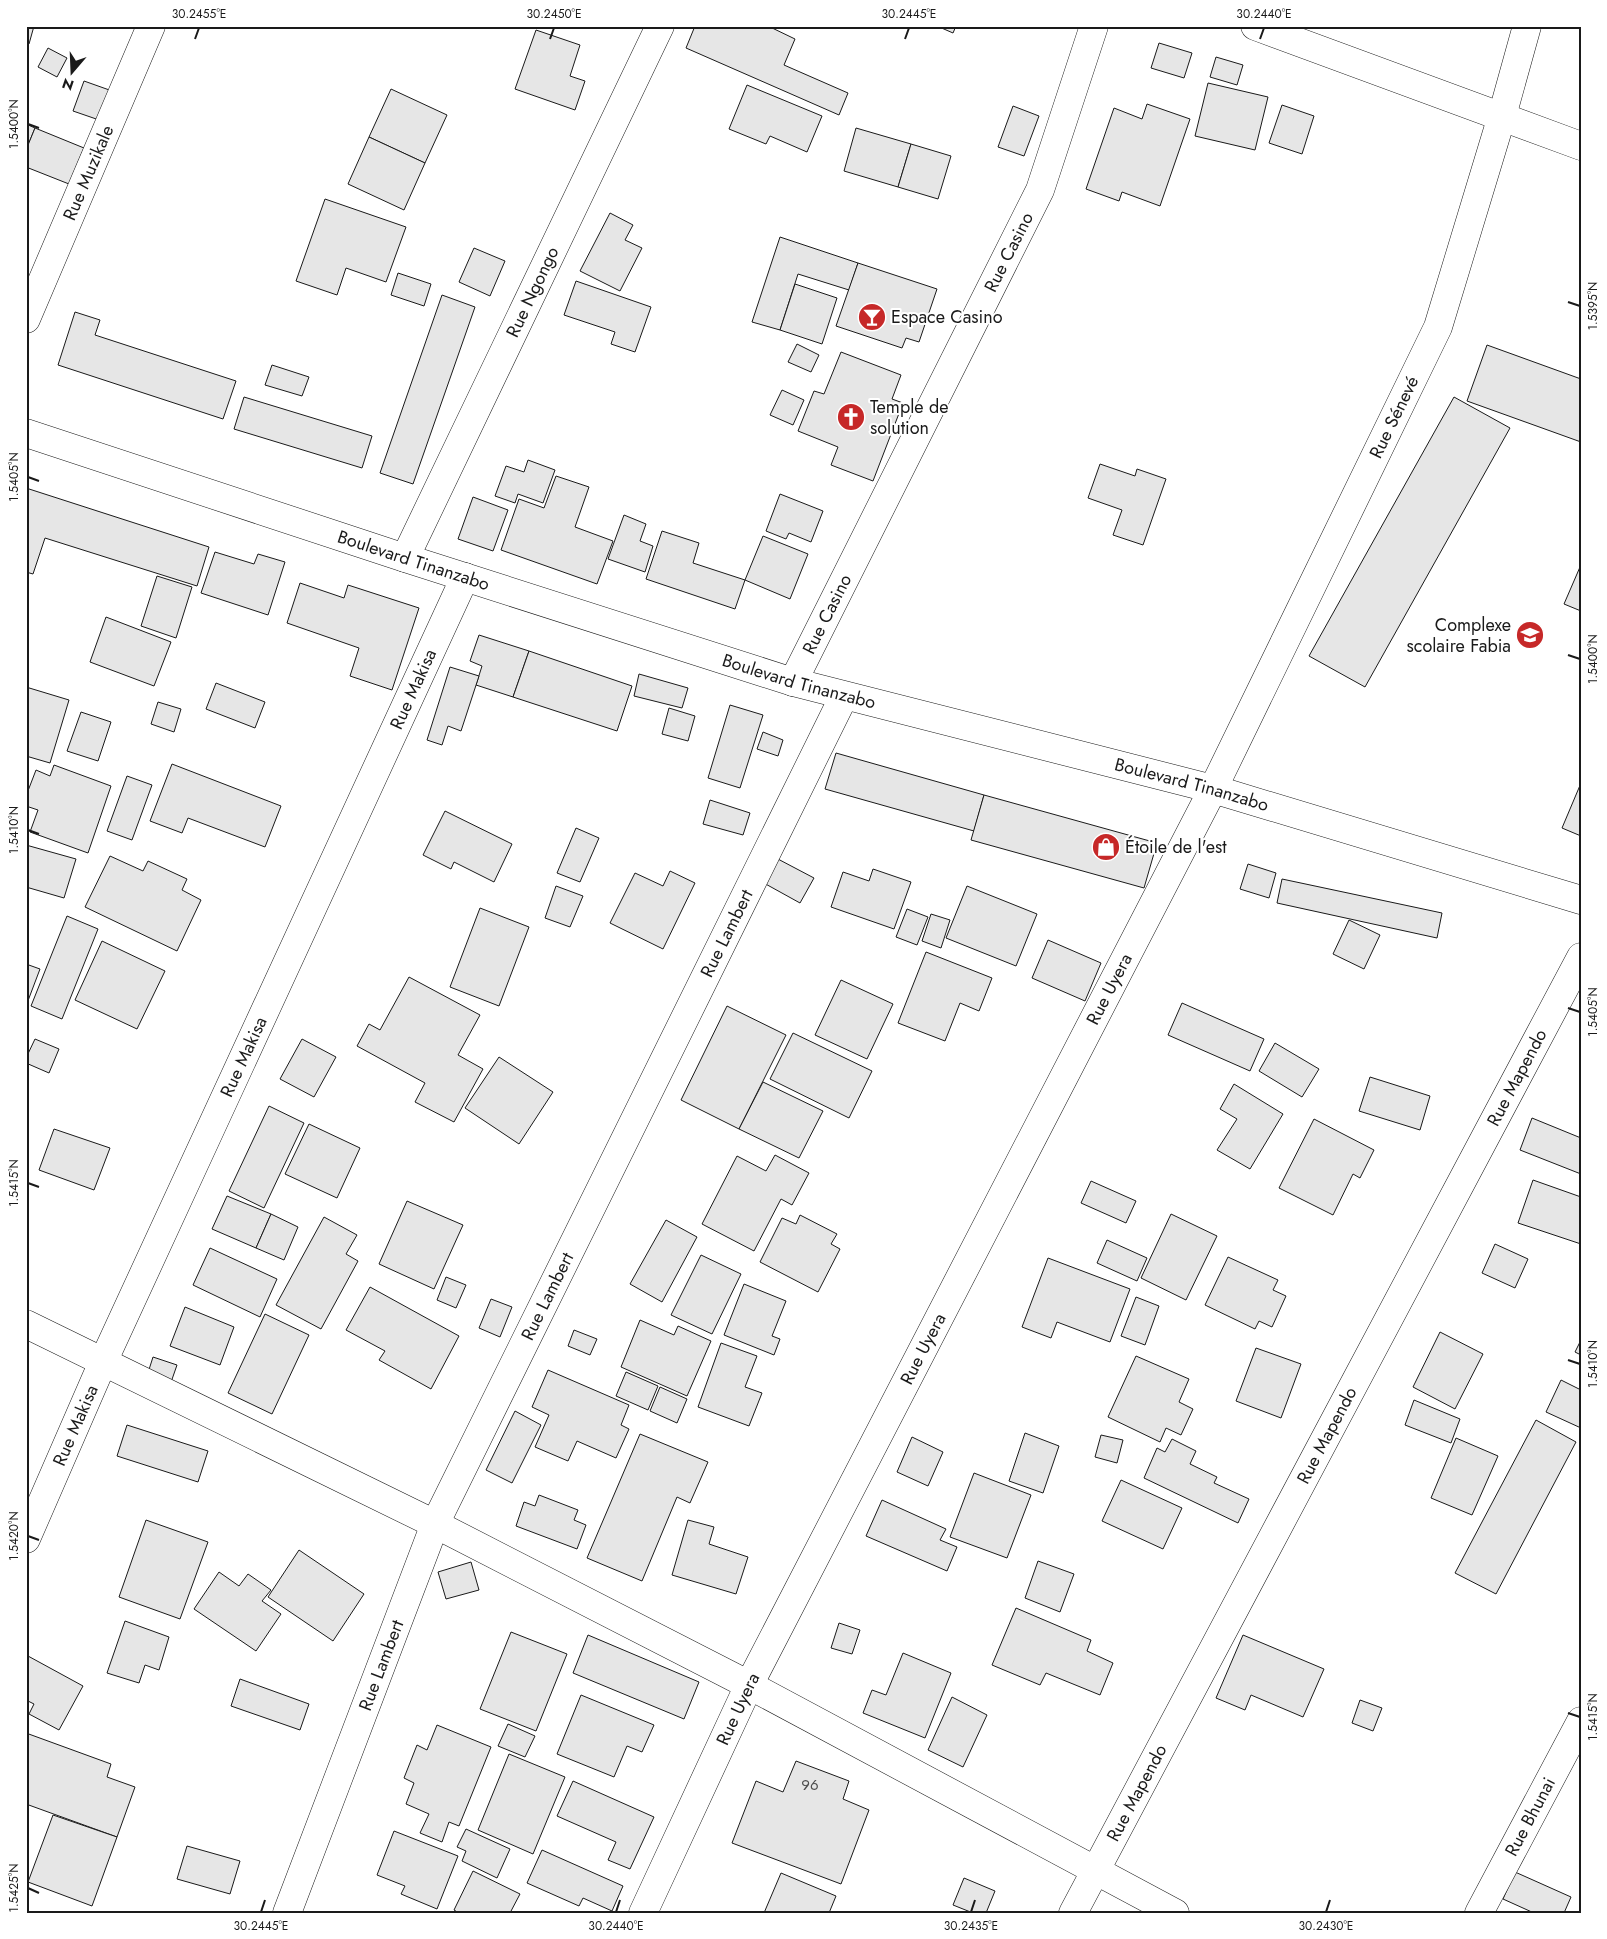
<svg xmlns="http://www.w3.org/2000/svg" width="1607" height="1939" font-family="Jost,sans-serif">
	<rect width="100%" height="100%" fill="#fff"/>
	<g fill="#e6e6e6" stroke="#1a1a1a">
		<path d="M26,26H34L29,44L26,43Z"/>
		<path d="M695,26H768L795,39L784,65L848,93L839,115L686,48Z"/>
		<path d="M937,26H956L953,33Z"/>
		<path d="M536,30L580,45L570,76L585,81L575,110L515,89Z"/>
		<path d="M1159,43L1192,53L1184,78L1151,68Z"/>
		<path d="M48,48L67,58L57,77L38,67Z"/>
		<path d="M1216,57L1243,65L1237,85L1210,77Z"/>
		<path d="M84,81L115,92L105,122L73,111Z"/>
		<path d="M1208,83L1268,97L1255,150L1195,136Z"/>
		<path d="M747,85L822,116L807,152L770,136L766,144L729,129Z"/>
		<path d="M391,89L447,115L425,163L369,137Z"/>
		<path d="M1147,104L1190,119L1160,206L1122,192L1119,201L1086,189L1114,108L1142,119Z"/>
		<path d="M1282,105L1314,116L1302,154L1269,143Z"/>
		<path d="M1013,106L1039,116L1024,156L998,147Z"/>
		<path d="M26,124L35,128L26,150Z"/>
		<path d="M35,128L84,148L69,184L26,167V150Z"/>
		<path d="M856,128L911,144L898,187L844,171Z"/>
		<path d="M369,137L425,163L404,210L348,184Z"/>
		<path d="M911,144L951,156L938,199L898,187Z"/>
		<path d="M325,199L406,227L386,282L346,268L337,295L296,281Z"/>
		<path d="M610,213L633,225L625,240L642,248L620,291L580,271Z"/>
		<path d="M780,237L858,263L849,290L798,274L780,330L752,322Z"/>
		<path d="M474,248L505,261L490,296L459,282Z"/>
		<path d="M858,263L937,289L919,342L906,338L902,348L836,326Z"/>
		<path d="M398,273L431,284L424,306L391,295Z"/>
		<path d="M576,281L651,307L635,352L611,344L615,332L564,315Z"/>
		<path d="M795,284L837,298L822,344L780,330Z"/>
		<path d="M442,295L475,307L413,484L380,473Z"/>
		<path d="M75,312L100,320L95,335L236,381L223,419L58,365Z"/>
		<path d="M797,344L819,355L811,372L788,362Z"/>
		<path d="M1487,345L1581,379V442L1467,401Z"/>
		<path d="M841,352L901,375L892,399L903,403L873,481L831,465L838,447L798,431L814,391L824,394Z"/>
		<path d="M272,365L309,377L302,396L265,385Z"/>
		<path d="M782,390L804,400L793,425L770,415Z"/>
		<path d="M244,397L372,436L362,468L234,429Z"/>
		<path d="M1454,397L1510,428L1365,687L1309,656Z"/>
		<path d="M528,460L555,470L543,503L518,494L515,503L495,496L506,466L524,472Z"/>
		<path d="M1100,464L1135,476L1137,469L1166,479L1143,545L1113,535L1122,510L1088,498Z"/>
		<path d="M556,476L589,487L575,527L613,541L597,584L501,550L519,499L544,508Z"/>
		<path d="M26,488L209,547L197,586L45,538L33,574L26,572Z"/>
		<path d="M780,494L823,511L811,542L789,533L786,539L766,531Z"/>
		<path d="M473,497L508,510L493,551L458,539Z"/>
		<path d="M624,515L646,524L640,541L653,546L645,572L608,559Z"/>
		<path d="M662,531L699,543L693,563L745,580L735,609L646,579Z"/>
		<path d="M763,536L808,554L790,599L745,580Z"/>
		<path d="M215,552L254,564L258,554L285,562L268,615L201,593Z"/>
		<path d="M1580,567H1581V611L1564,604Z"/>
		<path d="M157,576L192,587L176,638L141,626Z"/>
		<path d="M300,583L344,598L348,585L419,608L392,690L350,676L359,648L287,623Z"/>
		<path d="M106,617L171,642L154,686L90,662Z"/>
		<path d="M479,635L529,651L513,697L476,685L482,666L470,661Z"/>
		<path d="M529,651L632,686L617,731L513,697Z"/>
		<path d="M450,667L479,676L461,731L448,726L442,745L427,740Z"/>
		<path d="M639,674L688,688L682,708L634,696Z"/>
		<path d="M216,683L265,702L255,728L206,709Z"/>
		<path d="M26,687L69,700L50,763L26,756Z"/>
		<path d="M158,702L181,709L174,732L151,724Z"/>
		<path d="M730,705L763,715L740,788L708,778Z"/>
		<path d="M669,708L695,716L688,741L662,734Z"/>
		<path d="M81,712L111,722L98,761L67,751Z"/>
		<path d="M763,732L783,740L778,756L757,749Z"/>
		<path d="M836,753L984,795L974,831L825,789Z"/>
		<path d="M172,764L281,806L265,847L188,818L182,833L150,821Z"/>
		<path d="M54,765L111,786L88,853L30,832L38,810L26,806V796L36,770L50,776Z"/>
		<path d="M127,776L152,785L132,840L107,831Z"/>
		<path d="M1581,783V836L1562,828Z"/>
		<path d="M984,795L1157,843L1144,888L971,840Z"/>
		<path d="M710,800L750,813L743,835L703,824Z"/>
		<path d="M445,811L512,844L494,882L454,862L451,869L423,855Z"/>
		<path d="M576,828L599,838L580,882L557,873Z"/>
		<path d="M26,845L76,859L64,898L26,887Z"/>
		<path d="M110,856L143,871L148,861L187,879L182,890L201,900L177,951L85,907Z"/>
		<path d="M776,858L814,878L800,903L762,882Z"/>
		<path d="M1248,864L1276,873L1269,898L1240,889Z"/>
		<path d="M873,869L911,882L894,929L831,907L843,872L869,881Z"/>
		<path d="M670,871L695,883L663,949L610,923L635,873L663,886Z"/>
		<path d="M1282,879L1442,913L1437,938L1277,903Z"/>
		<path d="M556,886L583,896L570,927L545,918Z"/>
		<path d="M967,886L1037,914L1016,966L946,938Z"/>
		<path d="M480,908L529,927L499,1006L450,987Z"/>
		<path d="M907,909L928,917L917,945L896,937Z"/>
		<path d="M931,914L950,920L941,948L922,941Z"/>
		<path d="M67,916L98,929L62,1019L31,1006Z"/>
		<path d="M1349,920L1380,935L1364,969L1333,954Z"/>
		<path d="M1048,940L1101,963L1085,1001L1032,978Z"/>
		<path d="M102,941L165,971L137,1029L75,1000Z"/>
		<path d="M926,952L992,978L979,1011L960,1003L945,1041L898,1023Z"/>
		<path d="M26,964L40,969L26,1006Z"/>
		<path d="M409,977L480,1015L458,1055L483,1069L454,1122L415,1102L425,1083L357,1046L369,1024L380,1030Z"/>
		<path d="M841,980L893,1004L867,1059L815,1035Z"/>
		<path d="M1182,1003L1264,1039L1250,1071L1168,1035Z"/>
		<path d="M727,1006L786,1035L739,1129L681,1100Z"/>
		<path d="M793,1033L872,1071L849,1118L770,1079Z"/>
		<path d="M35,1039L59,1049L49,1073L26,1063V1058Z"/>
		<path d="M302,1039L336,1057L314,1097L280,1079Z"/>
		<path d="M1275,1043L1319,1069L1302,1097L1259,1071Z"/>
		<path d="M499,1057L553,1092L519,1144L465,1108Z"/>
		<path d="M1370,1077L1430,1096L1420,1130L1359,1111Z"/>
		<path d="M763,1082L823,1111L799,1158L739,1129Z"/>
		<path d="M1234,1084L1283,1114L1250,1169L1217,1150L1237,1119L1220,1109Z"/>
		<path d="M269,1106L304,1123L264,1208L229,1191Z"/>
		<path d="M1532,1118L1581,1138V1174L1520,1150Z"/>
		<path d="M1314,1119L1374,1150L1360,1178L1353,1174L1333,1215L1279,1188Z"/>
		<path d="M309,1124L360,1148L337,1198L285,1174Z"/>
		<path d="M54,1129L110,1148L94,1190L39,1170Z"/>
		<path d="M775,1155L809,1173L792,1205L781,1199L754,1251L702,1224L737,1156L766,1171Z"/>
		<path d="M1533,1180L1581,1197V1244L1518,1223Z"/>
		<path d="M1091,1181L1136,1201L1126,1223L1081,1203Z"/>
		<path d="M227,1196L271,1214L256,1248L212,1229Z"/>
		<path d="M407,1201L463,1225L434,1289L379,1264Z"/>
		<path d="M271,1214L298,1227L284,1260L256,1248Z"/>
		<path d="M1171,1214L1217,1236L1186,1300L1141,1278Z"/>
		<path d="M800,1215L837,1234L831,1244L840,1249L818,1292L760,1262L782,1218L796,1224Z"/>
		<path d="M324,1217L357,1235L346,1254L358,1261L321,1329L276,1305Z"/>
		<path d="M666,1220L697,1237L662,1302L630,1284Z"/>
		<path d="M1107,1240L1147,1258L1137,1281L1097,1263Z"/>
		<path d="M1495,1244L1528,1259L1515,1288L1482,1273Z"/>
		<path d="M210,1248L277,1279L260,1317L193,1285Z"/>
		<path d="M701,1255L741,1274L712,1334L671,1315Z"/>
		<path d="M1228,1257L1278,1280L1273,1290L1286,1296L1272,1327L1259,1321L1255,1329L1205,1305Z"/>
		<path d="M1048,1258L1130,1289L1110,1342L1057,1322L1051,1338L1022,1327Z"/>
		<path d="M446,1277L466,1285L456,1308L437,1300Z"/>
		<path d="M744,1284L786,1301L772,1336L780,1339L774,1355L724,1335Z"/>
		<path d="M370,1287L459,1336L431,1389L379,1360L385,1351L346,1330Z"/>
		<path d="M1136,1297L1159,1306L1145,1345L1121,1336Z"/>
		<path d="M491,1299L512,1307L500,1337L479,1328Z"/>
		<path d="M185,1307L234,1327L220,1365L170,1346Z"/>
		<path d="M265,1314L309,1335L272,1414L228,1393Z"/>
		<path d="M640,1320L674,1335L678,1326L711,1341L687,1396L621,1367Z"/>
		<path d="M574,1330L597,1339L590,1355L568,1346Z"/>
		<path d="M1440,1332L1483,1354L1455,1409L1413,1387Z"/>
		<path d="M1581,1340V1355L1575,1352Z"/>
		<path d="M721,1343L757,1356L745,1387L762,1393L749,1426L698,1407Z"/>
		<path d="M1256,1348L1301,1364L1281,1418L1236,1401Z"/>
		<path d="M1136,1356L1189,1379L1179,1402L1193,1409L1181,1435L1166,1428L1160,1442L1108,1417Z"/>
		<path d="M153,1357L177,1365L169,1388L146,1379Z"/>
		<path d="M548,1370L629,1405L621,1425L629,1429L616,1458L577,1441L568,1461L535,1447L549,1415L532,1407Z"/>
		<path d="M626,1372L658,1386L648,1410L616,1396Z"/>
		<path d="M1561,1380L1581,1390V1428L1546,1412Z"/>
		<path d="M660,1387L687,1399L677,1423L650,1411Z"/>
		<path d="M1414,1400L1460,1419L1451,1443L1405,1425Z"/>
		<path d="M515,1411L541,1425L512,1483L486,1470Z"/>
		<path d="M1536,1420L1576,1442L1496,1594L1455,1573Z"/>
		<path d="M127,1425L208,1451L198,1482L117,1456Z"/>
		<path d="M1025,1433L1059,1446L1043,1493L1009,1481Z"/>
		<path d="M640,1434L708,1462L690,1503L677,1497L642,1581L587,1558Z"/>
		<path d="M1101,1435L1123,1440L1117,1463L1095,1457Z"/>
		<path d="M912,1437L943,1452L928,1486L897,1472Z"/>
		<path d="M1456,1438L1498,1456L1472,1515L1431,1498Z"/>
		<path d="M1172,1439L1196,1451L1190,1464L1217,1477L1214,1483L1249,1499L1238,1523L1144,1478L1157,1448L1165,1452Z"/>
		<path d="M974,1473L1031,1495L1007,1558L950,1537Z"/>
		<path d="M1121,1480L1182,1508L1163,1549L1102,1521Z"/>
		<path d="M539,1495L578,1510L574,1520L586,1525L577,1549L516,1526L524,1502L535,1506Z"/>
		<path d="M882,1500L946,1529L940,1540L957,1547L947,1571L866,1536Z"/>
		<path d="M146,1520L208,1542L180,1619L119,1597Z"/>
		<path d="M688,1520L714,1527L709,1544L748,1557L736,1594L672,1575Z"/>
		<path d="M299,1550L364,1594L333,1641L268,1597Z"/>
		<path d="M1038,1561L1074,1574L1060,1612L1025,1598Z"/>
		<path d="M471,1562L479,1590L446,1599L438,1572Z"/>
		<path d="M219,1572L239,1586L248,1574L271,1590L262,1601L281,1614L256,1651L194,1609Z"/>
		<path d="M1016,1608L1091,1640L1087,1651L1113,1663L1100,1695L1046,1673L1040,1685L992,1665Z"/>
		<path d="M125,1621L169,1637L159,1670L145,1665L139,1683L107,1673Z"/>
		<path d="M839,1623L860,1630L852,1654L831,1648Z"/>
		<path d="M511,1632L567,1654L536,1731L480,1709Z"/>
		<path d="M588,1635L699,1682L684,1719L573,1673Z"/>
		<path d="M1243,1635L1324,1669L1303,1717L1251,1695L1245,1710L1216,1698Z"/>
		<path d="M903,1653L951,1673L925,1738L863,1713L872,1690L886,1695Z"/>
		<path d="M28,1656L83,1686L59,1730L29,1714L34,1704L26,1700V1658Z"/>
		<path d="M240,1679L309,1704L300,1730L231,1706Z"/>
		<path d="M581,1695L654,1725L642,1752L627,1746L614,1777L557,1754Z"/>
		<path d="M952,1697L987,1715L963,1767L928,1750Z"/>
		<path d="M1360,1700L1382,1708L1373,1731L1352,1723Z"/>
		<path d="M508,1724L535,1736L525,1757L498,1746Z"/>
		<path d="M437,1725L491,1747L459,1826L449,1822L442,1842L420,1833L429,1814L406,1804L414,1783L404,1778L417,1745L427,1750Z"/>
		<path d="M26,1733L111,1764L107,1777L135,1787L117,1837L26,1804Z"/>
		<path d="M509,1754L565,1777L533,1854L478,1830Z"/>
		<path d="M796,1761L849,1781L843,1799L869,1810L841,1884L732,1843L756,1781L783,1792Z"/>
		<path d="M573,1781L654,1817L630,1869L608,1860L616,1842L557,1816Z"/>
		<path d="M53,1815L117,1837L92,1906L28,1882Z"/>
		<path d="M466,1829L510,1849L497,1878L462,1861L466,1851L457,1847Z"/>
		<path d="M394,1831L458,1856L437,1909L401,1894L405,1886L377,1875Z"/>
		<path d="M187,1846L240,1861L230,1894L177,1879Z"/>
		<path d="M542,1850L623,1886L612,1911L583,1898L579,1906L527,1883Z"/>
		<path d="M473,1871L520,1894L510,1913H459L454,1910Z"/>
		<path d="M1515,1872L1571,1897L1564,1913H1534L1503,1899Z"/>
		<path d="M781,1873L836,1896L829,1913H764Z"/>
		<path d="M964,1878L995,1891L986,1913H973L953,1905Z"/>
	</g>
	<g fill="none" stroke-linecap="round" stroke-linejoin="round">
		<defs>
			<g id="minor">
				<path d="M1255,26L1581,146"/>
				<path id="s1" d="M26,319L151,26"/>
				<path id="s2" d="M405,558L660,26"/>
				<path id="s3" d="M793,682L1040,190L1094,26"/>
				<path d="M26,1324L435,1524L749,1685L1175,1913"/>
				<path id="s4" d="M26,1539L103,1362L465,577"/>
				<path id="s5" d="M287,1913L435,1524L844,696"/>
				<path id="s6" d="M643,1913L749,1685L1213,789L1438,327L1502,116L1527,26"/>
				<path id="s7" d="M1073,1913L1581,957"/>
				<path id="s8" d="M1479,1913L1581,1721"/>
			</g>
			<g id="tertiary">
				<path id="s9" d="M26,433L405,558L793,682L1213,789L1581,900"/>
			</g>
		</defs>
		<use href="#minor" stroke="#1a1a1a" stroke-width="29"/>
		<use href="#tertiary" stroke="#1a1a1a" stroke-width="29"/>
		<use href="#minor" stroke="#fff" stroke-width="28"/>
		<use href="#tertiary" stroke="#fff" stroke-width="28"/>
	</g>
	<path fill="none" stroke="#1a1a1a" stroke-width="2" d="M195,39L199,28M550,39L554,28M905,39L909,28M1260,39L1264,28M28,124L39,128M1568,302L1580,306M28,477L39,481M1568,655L1580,659M28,830L39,834M1568,1008L1580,1012M28,1183L39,1187M1568,1360L1580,1364M28,1536L39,1540M1568,1713L1580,1717M28,1888L39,1893M261,1912L265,1900M616,1912L620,1900M971,1912L975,1900M1326,1912L1330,1900"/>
	<defs>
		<symbol id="bar-disc" viewBox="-11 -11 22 22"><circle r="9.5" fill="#c62828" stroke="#fff"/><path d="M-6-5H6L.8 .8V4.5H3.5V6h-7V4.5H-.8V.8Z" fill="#fff"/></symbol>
		<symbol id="church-disc" viewBox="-11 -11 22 22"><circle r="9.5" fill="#c62828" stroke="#fff"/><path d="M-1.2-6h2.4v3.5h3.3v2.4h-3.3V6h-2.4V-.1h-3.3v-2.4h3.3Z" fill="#fff"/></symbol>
		<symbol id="school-disc" viewBox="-11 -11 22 22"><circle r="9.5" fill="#c62828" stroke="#fff"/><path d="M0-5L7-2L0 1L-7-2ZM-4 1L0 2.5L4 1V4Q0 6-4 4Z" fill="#fff"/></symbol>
		<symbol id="shop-disc" viewBox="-11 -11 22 22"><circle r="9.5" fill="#c62828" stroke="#fff"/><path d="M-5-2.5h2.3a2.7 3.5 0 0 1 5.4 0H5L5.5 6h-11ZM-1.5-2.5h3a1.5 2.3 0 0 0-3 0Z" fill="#fff"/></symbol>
	</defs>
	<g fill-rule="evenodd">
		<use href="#bar-disc" x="856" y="301" width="32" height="32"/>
		<use href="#church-disc" x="835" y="401" width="32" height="32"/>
		<use href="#school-disc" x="1514" y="619" width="32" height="32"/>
		<use href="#shop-disc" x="1090" y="831" width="32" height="32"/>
	</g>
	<g text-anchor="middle" stroke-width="4" stroke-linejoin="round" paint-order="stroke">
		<g font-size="15" fill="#4d4d4d">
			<text x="810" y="1790">96</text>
		</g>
		<g font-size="18" fill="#1a1a1a" stroke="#fff">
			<text dy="6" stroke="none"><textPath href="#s1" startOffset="159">Rue Muzikale</textPath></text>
			<text dy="6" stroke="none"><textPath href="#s3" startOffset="481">Rue Casino</textPath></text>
			<text dy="6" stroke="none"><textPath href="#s2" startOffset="295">Rue Ngongo</textPath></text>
			<text dy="6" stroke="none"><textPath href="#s6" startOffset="1674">Rue Sénevé</textPath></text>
			<text dy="6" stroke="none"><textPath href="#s9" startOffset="408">Boulevard Tinanzabo</textPath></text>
			<text dy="6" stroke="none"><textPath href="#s3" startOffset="76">Rue Casino</textPath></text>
			<text dy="6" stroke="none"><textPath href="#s9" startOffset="812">Boulevard Tinanzabo</textPath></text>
			<text dy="6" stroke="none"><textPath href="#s4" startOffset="934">Rue Makisa</textPath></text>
			<text dy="6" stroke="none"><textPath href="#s9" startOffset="1218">Boulevard Tinanzabo</textPath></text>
			<text dy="6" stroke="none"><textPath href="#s5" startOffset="1075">Rue Lambert</textPath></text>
			<text dy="6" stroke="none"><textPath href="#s6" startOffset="1035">Rue Uyera</textPath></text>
			<text dy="6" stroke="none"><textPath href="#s4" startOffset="529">Rue Makisa</textPath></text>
			<text dy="6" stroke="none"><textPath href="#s7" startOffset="946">Rue Mapendo</textPath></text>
			<text dy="6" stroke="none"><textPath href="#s5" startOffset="670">Rue Lambert</textPath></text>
			<text dy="6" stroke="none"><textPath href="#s6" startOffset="630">Rue Uyera</textPath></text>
			<text dy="6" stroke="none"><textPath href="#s4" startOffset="124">Rue Makisa</textPath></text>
			<text dy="6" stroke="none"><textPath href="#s7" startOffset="541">Rue Mapendo</textPath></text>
			<text dy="6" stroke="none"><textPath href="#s5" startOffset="265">Rue Lambert</textPath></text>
			<text dy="6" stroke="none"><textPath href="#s6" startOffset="225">Rue Uyera</textPath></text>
			<text dy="6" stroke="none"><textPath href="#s7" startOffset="136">Rue Mapendo</textPath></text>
			<text dy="6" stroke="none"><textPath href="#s8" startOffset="109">Rue Bhunai</textPath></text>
		</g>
		<g font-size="18" fill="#1a1a1a" stroke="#fff" text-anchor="start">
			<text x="891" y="323">Espace Casino</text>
			<text x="870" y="413">Temple de<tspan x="870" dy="21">solution</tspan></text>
			<text x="1511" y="631" text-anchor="end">Complexe<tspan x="1511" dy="21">scolaire Fabia</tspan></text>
			<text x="1125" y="853">Étoile de l'est</text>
		</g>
	</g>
	<rect width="1607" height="1939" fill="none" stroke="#ffffff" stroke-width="55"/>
	<g transform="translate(72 72) rotate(199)" stroke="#ffffff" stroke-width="4" paint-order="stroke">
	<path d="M0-4L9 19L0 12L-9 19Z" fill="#1a1a1a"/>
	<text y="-8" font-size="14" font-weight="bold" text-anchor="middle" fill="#1a1a1a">N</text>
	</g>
	<rect x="28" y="28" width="1552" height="1884" fill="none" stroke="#1a1a1a" stroke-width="2"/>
	<g font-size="12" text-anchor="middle" fill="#1a1a1a">
		<text x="199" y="18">30.2455°E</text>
		<text x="554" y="18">30.2450°E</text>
		<text x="909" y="18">30.2445°E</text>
		<text x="1264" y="18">30.2440°E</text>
		<text transform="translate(14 124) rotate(-90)" y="4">1.5400°N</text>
		<text transform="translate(1593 306) rotate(-90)" y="4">1.5395°N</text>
		<text transform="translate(14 477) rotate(-90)" y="4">1.5405°N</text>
		<text transform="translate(1593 659) rotate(-90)" y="4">1.5400°N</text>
		<text transform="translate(14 830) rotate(-90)" y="4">1.5410°N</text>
		<text transform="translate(1593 1012) rotate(-90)" y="4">1.5405°N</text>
		<text transform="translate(14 1183) rotate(-90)" y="4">1.5415°N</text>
		<text transform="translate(1593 1364) rotate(-90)" y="4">1.5410°N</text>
		<text transform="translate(14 1536) rotate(-90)" y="4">1.5420°N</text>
		<text transform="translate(1593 1717) rotate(-90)" y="4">1.5415°N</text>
		<text transform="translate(14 1888) rotate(-90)" y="4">1.5425°N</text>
		<text x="261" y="1930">30.2445°E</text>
		<text x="616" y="1930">30.2440°E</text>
		<text x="971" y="1930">30.2435°E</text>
		<text x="1326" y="1930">30.2430°E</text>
	</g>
</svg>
